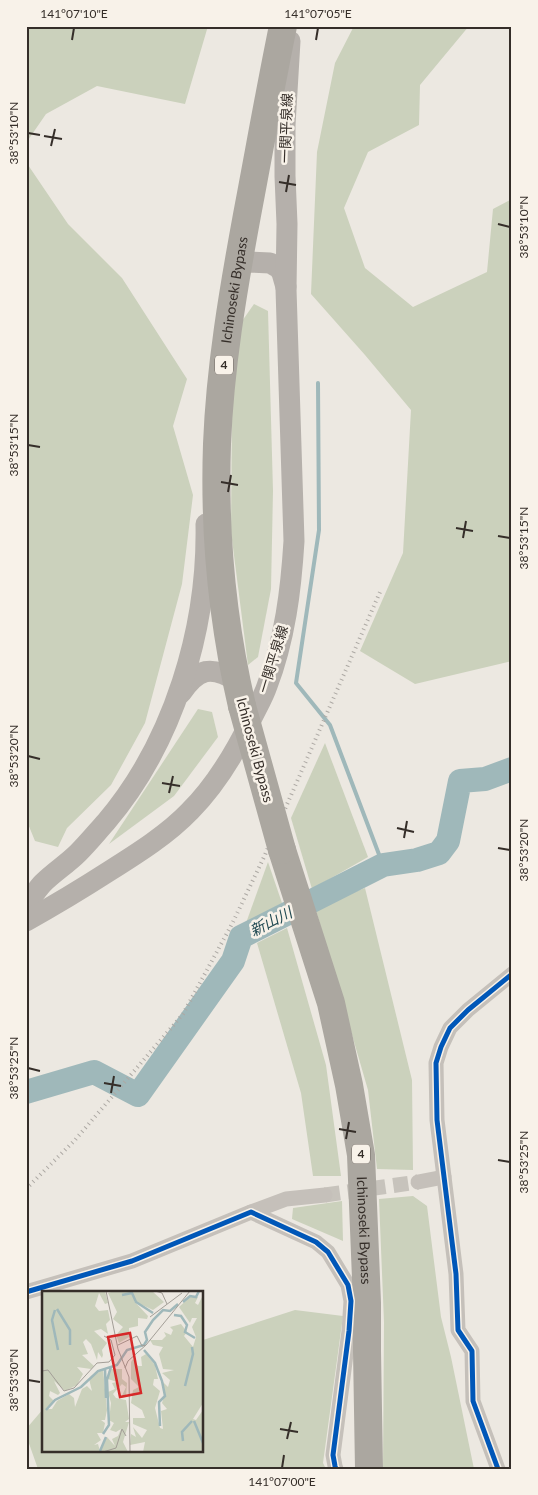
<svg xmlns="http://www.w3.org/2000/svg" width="538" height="1495" font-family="Lato,'Noto Sans JP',sans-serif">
	<rect width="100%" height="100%" fill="#ece8e1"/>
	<g fill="#cbd1bc">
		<path d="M26,26H208L185,104L97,86L46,114L26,143Z"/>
		<path d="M354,26H469L420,85L419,125L368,152L344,208L365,268L413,307L487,272L493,209L512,199V661L415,684L360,651L403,553L411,410L365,355L311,294L317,152L335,63Z"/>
		<path d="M26,162L68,224L122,278L187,379L173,426L193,495L182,584L145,723L111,785L67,828L58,847L35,841L26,819Z"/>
		<path d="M254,304L268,311L273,491L271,589L258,657L248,665L231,532L232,404L240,324Z"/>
		<path d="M198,709L212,712L218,737L174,796L109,844Z"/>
		<path d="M325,743L368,857L312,889L291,818Z"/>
		<path d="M268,862L282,903L246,923Z"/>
		<path d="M365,888L412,1080L413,1170L377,1169L368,1090L315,907Z"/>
		<path d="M287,928L326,1065L341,1176H313L301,1093L257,943Z"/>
		<path d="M413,1196L427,1206L441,1317L451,1357L474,1469H383L384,1322L379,1199Z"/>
		<path d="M342,1201L343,1241L292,1219L293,1208Z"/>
		<path d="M295,1310L343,1316L323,1463L326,1469H38L26,1435V1429L44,1408V1451H202L203,1340Z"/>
	</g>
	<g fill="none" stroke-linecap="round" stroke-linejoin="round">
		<path stroke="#9fb8ba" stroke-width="4" d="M318,383L319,530L296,683L330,725L383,865"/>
		<path stroke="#9fb8ba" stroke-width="24" d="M26,1092L94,1072L138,1095L233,961L241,937L383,865L417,860L439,853L448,841L460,781L485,779L512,769"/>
		<path stroke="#c7c3bc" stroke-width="15" stroke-dasharray="15 8" stroke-linecap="butt" d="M325,1195L418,1182"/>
		<g stroke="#c5c0ba" stroke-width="15">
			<path d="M418,1182L444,1177"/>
			<path d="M251,1212L286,1199L325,1195"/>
			<path d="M26,1292L132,1261L251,1212L316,1242L328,1252L348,1285L351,1301L349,1331L333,1455L335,1466L336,1469"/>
			<path d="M498,1469L473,1401L472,1351L458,1330L456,1274L437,1120L436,1063L441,1047L450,1028L468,1010L512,974"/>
		</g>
		<g stroke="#b5b0ab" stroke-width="21">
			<path d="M238,266L249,262L270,263L279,268L282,273L286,287"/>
			<path d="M181,693C198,668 211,665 237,681"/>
			<path d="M26,903C33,897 37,889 43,883C54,872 67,864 78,853C88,843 97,832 106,822C174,742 208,628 206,524"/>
			<path d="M26,921C55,905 83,888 111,870C138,853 168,834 190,811C216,785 235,753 251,720C256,709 263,698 267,686C285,639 291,590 294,541L286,289L287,224L285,176V125L290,41"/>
		</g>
		<g stroke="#aba7a0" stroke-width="28">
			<path id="s1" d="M242,706C222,620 214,531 217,444C220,367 233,291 247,215C259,152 270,89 283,26"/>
			<path id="s2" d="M282,850L331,1003L349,1085L361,1155L367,1303V1351L369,1469"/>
		</g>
		<path stroke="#ada9a4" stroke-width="4" stroke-dasharray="1 4" stroke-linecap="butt" d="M26,1189L75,1140L183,1014L232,924L264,857L380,592"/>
		<path stroke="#aba7a0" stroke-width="28" d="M242,706L282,850"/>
		<defs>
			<g id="cycleway">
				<path d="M26,1292L132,1261L251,1212L316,1242L328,1252L348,1285L351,1301L349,1331L333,1455L335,1466L336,1469"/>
				<path d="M498,1469L473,1401L472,1351L458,1330L456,1274L437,1120L436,1063L441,1047L450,1028L468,1010L512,974"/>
			</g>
		</defs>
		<use href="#cycleway" stroke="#f8f2e9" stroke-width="8"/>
		<use href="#cycleway" stroke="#0057b8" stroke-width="5"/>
	</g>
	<path fill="none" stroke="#352e29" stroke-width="2" d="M72,40L74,28M316,40L318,28M28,133L40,135M44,136L62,139M51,146L55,129M279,182L296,185M286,192L289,175M498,224L510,227M28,445L40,447M221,482L238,485M228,492L231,475M456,528L473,531M498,536L510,538M463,538L466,521M28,756L40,759M162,783L180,786M169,793L173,776M397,828L414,832M404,838L407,821M498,848L510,850M28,1068L40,1071M104,1083L121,1086M111,1093L114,1076M339,1129L356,1132M346,1139L349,1122M498,1160L510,1162M28,1380L40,1382M280,1429L298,1432M287,1439L291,1422M282,1468L284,1455"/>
	<g text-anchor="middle" stroke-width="5" stroke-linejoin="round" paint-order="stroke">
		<g fill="#f8f2e9" stroke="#706963" stroke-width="1">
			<rect x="215" y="355.5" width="18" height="19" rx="4"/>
			<rect x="352" y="1144.5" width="18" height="19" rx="4"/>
		</g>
		<g font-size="12" font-weight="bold" fill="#352e29">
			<text x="224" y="369">4</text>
			<text x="361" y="1158">4</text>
		</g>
		<g font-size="14" fill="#352e29" stroke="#f8f2e9">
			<text transform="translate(286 128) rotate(-88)" y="5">一関平泉線</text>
			<text dy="5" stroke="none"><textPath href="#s1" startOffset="419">Ichinoseki Bypass</textPath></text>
			<text transform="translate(273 659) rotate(-73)" y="5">一関平泉線</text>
			<text transform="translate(255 750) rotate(75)" y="5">Ichinoseki Bypass</text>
			<text dy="5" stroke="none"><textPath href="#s2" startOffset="391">Ichinoseki Bypass</textPath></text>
		</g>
		<g font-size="15" font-style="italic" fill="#224b53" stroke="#f8f2e9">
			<text transform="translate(271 922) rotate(-27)" y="5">新山川</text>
		</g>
	</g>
	<g transform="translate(42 1291)">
		<rect width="161" height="161" fill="#ece8e1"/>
		<path d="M0,0H63L66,12L63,13L57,2L53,15L57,20L66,19L68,29L64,33L66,43L59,38L52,40L65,52L60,59L61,64L60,67L56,61L55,69L49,53L44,48L41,51L46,63L40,64L52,75L49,78L35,76L41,83L35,94L23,100L12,90L18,102L16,104L8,100L7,105L12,110L5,118H10L15,110L27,103L32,107L33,116L40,98L45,95L50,100L47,88L61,78L65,119L63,129H59L63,132L61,142H55L59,149L52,154L56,153L58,160L65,146L73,155L70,148L76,145L79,138L74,141L68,139L72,132L67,129L69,112L66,101L73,98L70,92L75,91L66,88V82L68,78H80V88L85,92L84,106L79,107L84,96L80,93L71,103L74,107L84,109L87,128L83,131H87L81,151L86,161H0ZM72,0H110L122,11L111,19L92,10L106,25L105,28L96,27V35L87,37V46L77,52L74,44L81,36L71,28L75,21L66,2ZM161,4V112L151,128L154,129L161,119V161H101L103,151L88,154L89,143L94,146L91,136L100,147L105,139L91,133V127H103L100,119L89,112L91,99L97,96L89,88V71L91,68L96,75H100L99,66L104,63L113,74L116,88H112L111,94L118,100L113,117L118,137L121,138L119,120L125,118L120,112L123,103L120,90L126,96L128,89L120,82L132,79L121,78L117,63L121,56L111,54L108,49H120L124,45L122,41L129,44L131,39L128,36L139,33L145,41L142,45L151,56L154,46L150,36L155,27H150L148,32L137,16L148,6H156L153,12L156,14Z" fill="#cbd1bc"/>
		<path fill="none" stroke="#9fb8ba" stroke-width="2.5" d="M80,4L90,2L94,11L111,22M141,11L148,5L154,6L157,0M15,18L28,39V54M13,19L10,29L16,59M132,24L139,25L145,34L143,41L153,47M102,59L113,72L120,90L123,105L117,111L118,135M63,78L64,107M143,95L151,63L150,56M4,119L13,109L39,96L56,80L75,74L85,59L102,54L105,49L103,41L111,29L121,19L128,20L136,13M152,130L161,152M61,143L67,134L65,89L69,76M141,150L140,141L150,130M58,160L64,146"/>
		<path fill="none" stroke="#a39e97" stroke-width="1" d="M64,0L76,58L87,86L88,161M113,0L120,2L125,13M108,26L140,2M76,54L95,45L100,55L103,54M83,77L86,70L104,54L148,0M0,80L6,79L22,100L32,97L55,72L67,71L73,64L69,49L62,45M61,161L74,157L80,138L84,145"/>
		<path fill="#d62828" fill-opacity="0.15" stroke="#d62828" stroke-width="2.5" d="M88,42L99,102L78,106L66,46Z"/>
		<rect width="161" height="161" fill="none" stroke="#352e29" stroke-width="2.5"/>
	</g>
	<rect width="538" height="1495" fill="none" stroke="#f8f2e9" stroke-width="55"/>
	<rect x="28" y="28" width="482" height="1440" fill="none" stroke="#352e29" stroke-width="2"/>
	<g font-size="12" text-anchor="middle" fill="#352e29">
		<text x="74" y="18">141°07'10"E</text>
		<text x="318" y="18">141°07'05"E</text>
		<text transform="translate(14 133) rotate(-90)" y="4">38°53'10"N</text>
		<text transform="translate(524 227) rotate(-90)" y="4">38°53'10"N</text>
		<text transform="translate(14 445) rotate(-90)" y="4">38°53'15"N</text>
		<text transform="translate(524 538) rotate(-90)" y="4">38°53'15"N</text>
		<text transform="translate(14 756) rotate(-90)" y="4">38°53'20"N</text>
		<text transform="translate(524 850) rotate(-90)" y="4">38°53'20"N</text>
		<text transform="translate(14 1068) rotate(-90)" y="4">38°53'25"N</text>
		<text transform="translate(524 1162) rotate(-90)" y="4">38°53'25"N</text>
		<text transform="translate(14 1380) rotate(-90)" y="4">38°53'30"N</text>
		<text x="282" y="1486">141°07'00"E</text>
	</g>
</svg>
